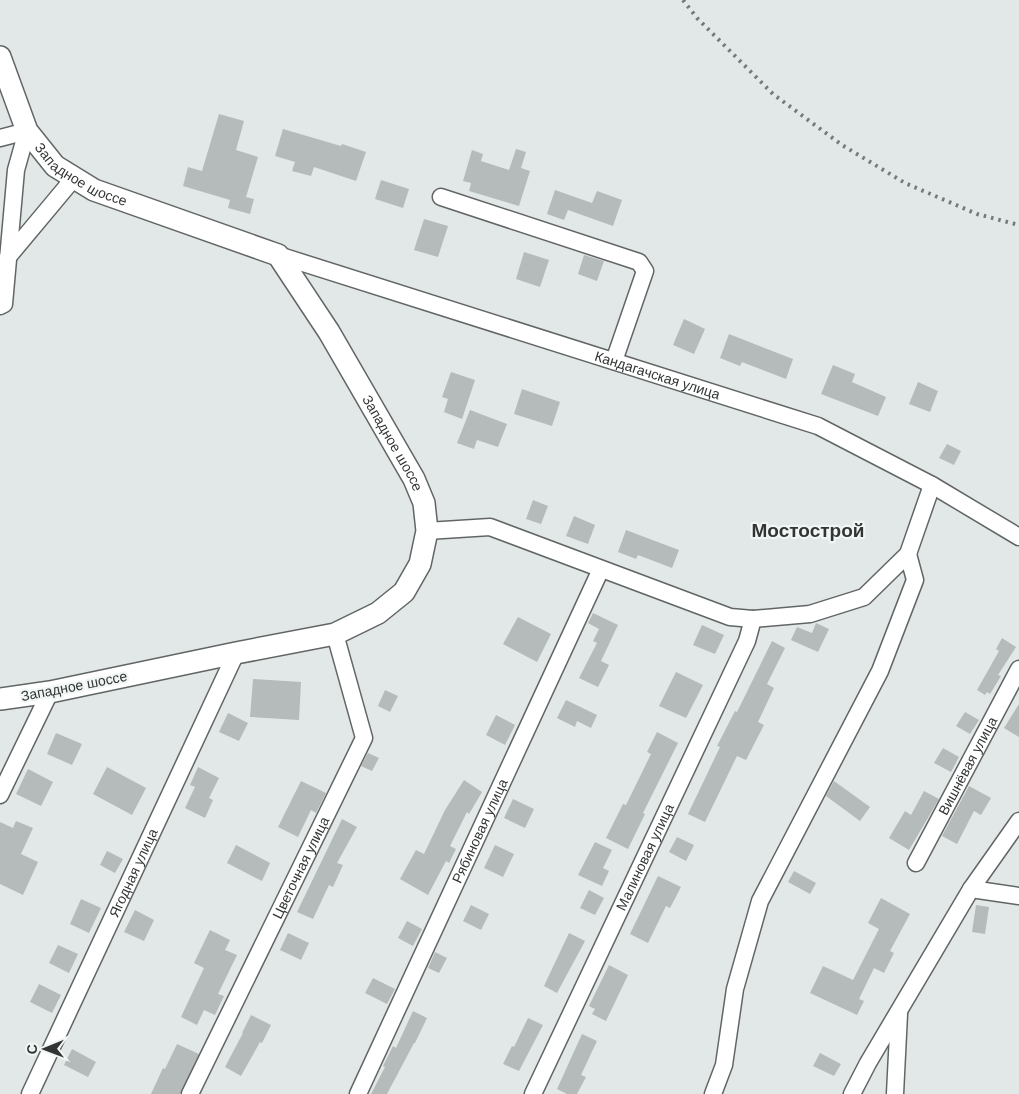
<svg xmlns="http://www.w3.org/2000/svg" width="1019" height="1094" font-family="Helvetica,sans-serif">
	<rect width="100%" height="100%" fill="#e2e8e7"/>
	<g fill="#b5bbba">
		<path d="M219,114L244,121L236,150L258,157L246,197L254,199L250,214L228,208L230,200L183,186L188,167L202,171Z"/>
		<path d="M283,129L341,146L342,144L366,152L356,181L314,167L311,176L292,171L295,162L275,156Z"/>
		<path d="M516,149L526,152L521,168L530,171L519,206L469,191L471,183L463,181L472,150L483,154L481,161L509,170Z"/>
		<path d="M381,180L409,189L403,208L375,199Z"/>
		<path d="M555,190L592,203L597,191L622,200L613,226L568,210L564,220L547,214Z"/>
		<path d="M424,219L448,226L438,257L414,250Z"/>
		<path d="M524,252L549,260L540,287L516,279Z"/>
		<path d="M584,255L604,261L597,281L578,274Z"/>
		<path d="M684,319L705,329L694,354L673,345Z"/>
		<path d="M729,334L793,359L786,379L742,362L740,366L720,358Z"/>
		<path d="M833,365L855,374L852,382L886,397L878,416L821,394Z"/>
		<path d="M451,372L475,380L462,419L444,412L448,399L442,397Z"/>
		<path d="M918,382L938,391L930,412L909,404Z"/>
		<path d="M522,389L560,402L552,426L514,414Z"/>
		<path d="M470,410L507,424L498,447L477,440L474,449L457,443Z"/>
		<path d="M947,444L961,451L954,465L939,458Z"/>
		<path d="M533,500L548,506L541,524L526,519Z"/>
		<path d="M574,516L595,525L588,544L566,536Z"/>
		<path d="M626,530L679,550L672,568L638,555L636,559L618,552Z"/>
		<path d="M593,613L618,625L601,661L609,665L598,687L579,678L597,643L593,641L599,629L588,623Z"/>
		<path d="M518,617L551,634L537,662L503,644Z"/>
		<path d="M816,623L829,629L818,652L791,640L797,627L812,633Z"/>
		<path d="M702,625L724,635L715,654L693,645Z"/>
		<path d="M1002,638L1016,647L998,675L1001,676L990,694L987,692L985,695L977,690L999,651L996,649Z"/>
		<path d="M772,641L785,648L767,684L774,688L758,722L764,725L746,760L737,756L705,822L688,814L720,747L717,746L735,711L737,712Z"/>
		<path d="M676,672L703,685L686,718L659,706Z"/>
		<path d="M253,679L301,682L299,720L250,717Z"/>
		<path d="M385,690L398,696L390,712L378,706Z"/>
		<path d="M566,700L597,715L591,728L577,721L575,727L557,718Z"/>
		<path d="M1019,704V737L1004,728Z"/>
		<path d="M965,712L979,720L970,734L956,726Z"/>
		<path d="M228,713L248,723L239,741L219,732Z"/>
		<path d="M496,715L515,725L505,745L486,735Z"/>
		<path d="M657,732L678,743L643,813L645,814L628,849L606,838L623,804L626,805L651,754L647,752Z"/>
		<path d="M56,733L82,744L72,765L47,754Z"/>
		<path d="M943,748L959,757L951,772L934,763Z"/>
		<path d="M368,753L379,758L372,771L361,766Z"/>
		<path d="M107,767L146,788L132,815L93,794Z"/>
		<path d="M198,767L219,778L209,798L213,800L205,818L185,808L195,787L190,785Z"/>
		<path d="M28,769L53,782L41,806L16,794Z"/>
		<path d="M464,780L482,792L469,814L467,812L450,846L456,849L449,863L446,861L428,895L400,879L416,850L424,854L445,810Z"/>
		<path d="M301,781L326,793L316,813L311,810L298,837L278,827Z"/>
		<path d="M834,781L870,807L860,821L826,796Z"/>
		<path d="M969,786L991,798L981,815L974,811L957,844L942,836Z"/>
		<path d="M924,791L939,799L909,850L889,838L905,811L911,815Z"/>
		<path d="M513,799L534,809L525,828L504,818Z"/>
		<path d="M342,819L357,827L337,863L343,865L333,887L329,885L313,919L297,912Z"/>
		<path d="M16,821L33,828L21,854L38,862L23,895L0,884V822L13,828Z"/>
		<path d="M677,837L694,845L686,861L669,852Z"/>
		<path d="M595,842L612,850L603,868L609,871L602,886L578,875Z"/>
		<path d="M236,845L270,863L262,881L227,863Z"/>
		<path d="M495,845L514,854L503,877L484,868Z"/>
		<path d="M107,851L123,859L115,873L100,865Z"/>
		<path d="M794,871L816,883L810,894L788,882Z"/>
		<path d="M658,876L681,887L670,908L666,906L648,943L630,934Z"/>
		<path d="M589,890L604,898L595,915L580,908Z"/>
		<path d="M881,898L910,914L890,951L894,953L884,973L874,968L859,999L864,1001L857,1015L810,993L823,966L853,980L879,929L868,923Z"/>
		<path d="M81,899L101,908L89,933L70,924Z"/>
		<path d="M471,905L489,914L481,930L463,921Z"/>
		<path d="M976,905L989,907L985,934L972,932Z"/>
		<path d="M135,910L154,920L144,941L124,932Z"/>
		<path d="M407,921L422,929L413,946L398,938Z"/>
		<path d="M210,930L230,940L225,950L237,955L218,994L224,996L215,1015L204,1010L197,1025L181,1017L204,968L194,963Z"/>
		<path d="M288,933L309,943L301,960L280,950Z"/>
		<path d="M569,933L585,941L557,993L544,986Z"/>
		<path d="M58,945L78,954L69,973L49,963Z"/>
		<path d="M435,952L447,958L439,973L428,968Z"/>
		<path d="M609,965L628,975L606,1021L592,1014L595,1009L589,1006Z"/>
		<path d="M373,978L395,989L387,1004L365,993Z"/>
		<path d="M39,984L61,995L52,1013L30,1002Z"/>
		<path d="M413,1011L427,1018L415,1043H414L387,1094H371L385,1067L383,1066L393,1046L396,1048Z"/>
		<path d="M251,1015L271,1025L262,1043L260,1042L241,1076L225,1067L243,1033H242Z"/>
		<path d="M528,1018L543,1025L519,1071L503,1064L512,1046L514,1047Z"/>
		<path d="M582,1034L597,1041L581,1075L586,1077L577,1094H567L557,1089Z"/>
		<path d="M177,1044L199,1054L180,1094H151L163,1068L165,1069Z"/>
		<path d="M72,1049L96,1062L88,1077L64,1065Z"/>
		<path d="M820,1053L841,1064L834,1076L813,1066Z"/>
	</g>
	<g fill="none" stroke-linecap="round" stroke-linejoin="round">
		<defs>
			<g id="minor">
				<path d="M0,138L27,131"/>
				<path d="M441,197L639,262L645,271L614,361"/>
				<path id="s1" d="M278,255L818,426L932,485L1019,537"/>
				<path d="M8,257L74,178"/>
				<path d="M0,306L4,304L16,170L27,131"/>
				<path d="M427,531L490,527L730,617L753,619L810,614L864,597L908,554L932,485"/>
				<path d="M0,795L50,692"/>
				<path id="s2" d="M916,863L1019,669"/>
				<path d="M971,889L1019,896"/>
				<path id="s3" d="M30,1094L236,653"/>
				<path id="s4" d="M190,1094L364,738L335,634"/>
				<path id="s5" d="M358,1094L601,569"/>
				<path id="s6" d="M533,1094L747,641L753,619"/>
				<path d="M713,1094L724,1065L735,989L760,901L880,671L915,580L908,554"/>
				<path d="M852,1094L868,1063L971,889L1019,821"/>
				<path d="M895,1094L899,1014"/>
			</g>
			<g id="major">
				<path id="s7" d="M0,57L27,131L55,166L94,190L278,255L329,332L414,479L424,503L427,531L420,564L404,592L378,613L335,634L236,653L50,692L0,699"/>
			</g>
		</defs>
		<use href="#minor" stroke="#616665" stroke-width="19"/>
		<use href="#major" stroke="#616665" stroke-width="24"/>
		<use href="#minor" stroke="#fff" stroke-width="16"/>
		<use href="#major" stroke="#fff" stroke-width="21"/>
		<path stroke="#767979" stroke-width="4" stroke-dasharray="2.5 5" stroke-linecap="butt" d="M683,0L697,18L773,94L842,145L905,183L977,214L1019,225"/>
	</g>
	<g text-anchor="middle" stroke-width="4.5" stroke-linejoin="round" paint-order="stroke">
		<g font-size="14" fill="#333535" stroke="#f0f6f4">
			<text dy="5" stroke="none"><textPath href="#s7" startOffset="150">Западное шоссе</textPath></text>
			<text dy="5" stroke="none"><textPath href="#s1" startOffset="398">Кандагачская улица</textPath></text>
			<text dy="5" stroke="none"><textPath href="#s7" startOffset="585">Западное шоссе</textPath></text>
			<text transform="translate(74 686) rotate(-11)" y="5">Западное шоссе</text>
			<text dy="5" stroke="none"><textPath href="#s2" startOffset="110">Вишнёвая улица</textPath></text>
			<text dy="5" stroke="none"><textPath href="#s5" startOffset="290">Рябиновая улица</textPath></text>
			<text dy="5" stroke="none"><textPath href="#s6" startOffset="262">Малиновая улица</textPath></text>
			<text dy="5" stroke="none"><textPath href="#s4" startOffset="252">Цветочная улица</textPath></text>
			<text dy="5" stroke="none"><textPath href="#s3" startOffset="244">Ягодная улица</textPath></text>
		</g>
		<g font-size="19" font-weight="bold" fill="#333535" stroke="#f0f6f4">
			<text x="808" y="537">Мостострой</text>
		</g>
	</g>
	<g transform="translate(45 1049) rotate(269)" stroke="#f0f6f4" stroke-width="4" paint-order="stroke">
	<path d="M0-4L9 19L0 12L-9 19Z" fill="#333535"/>
	<text y="-8" font-size="14" font-weight="bold" text-anchor="middle" fill="#333535">С</text>
	</g>
</svg>
